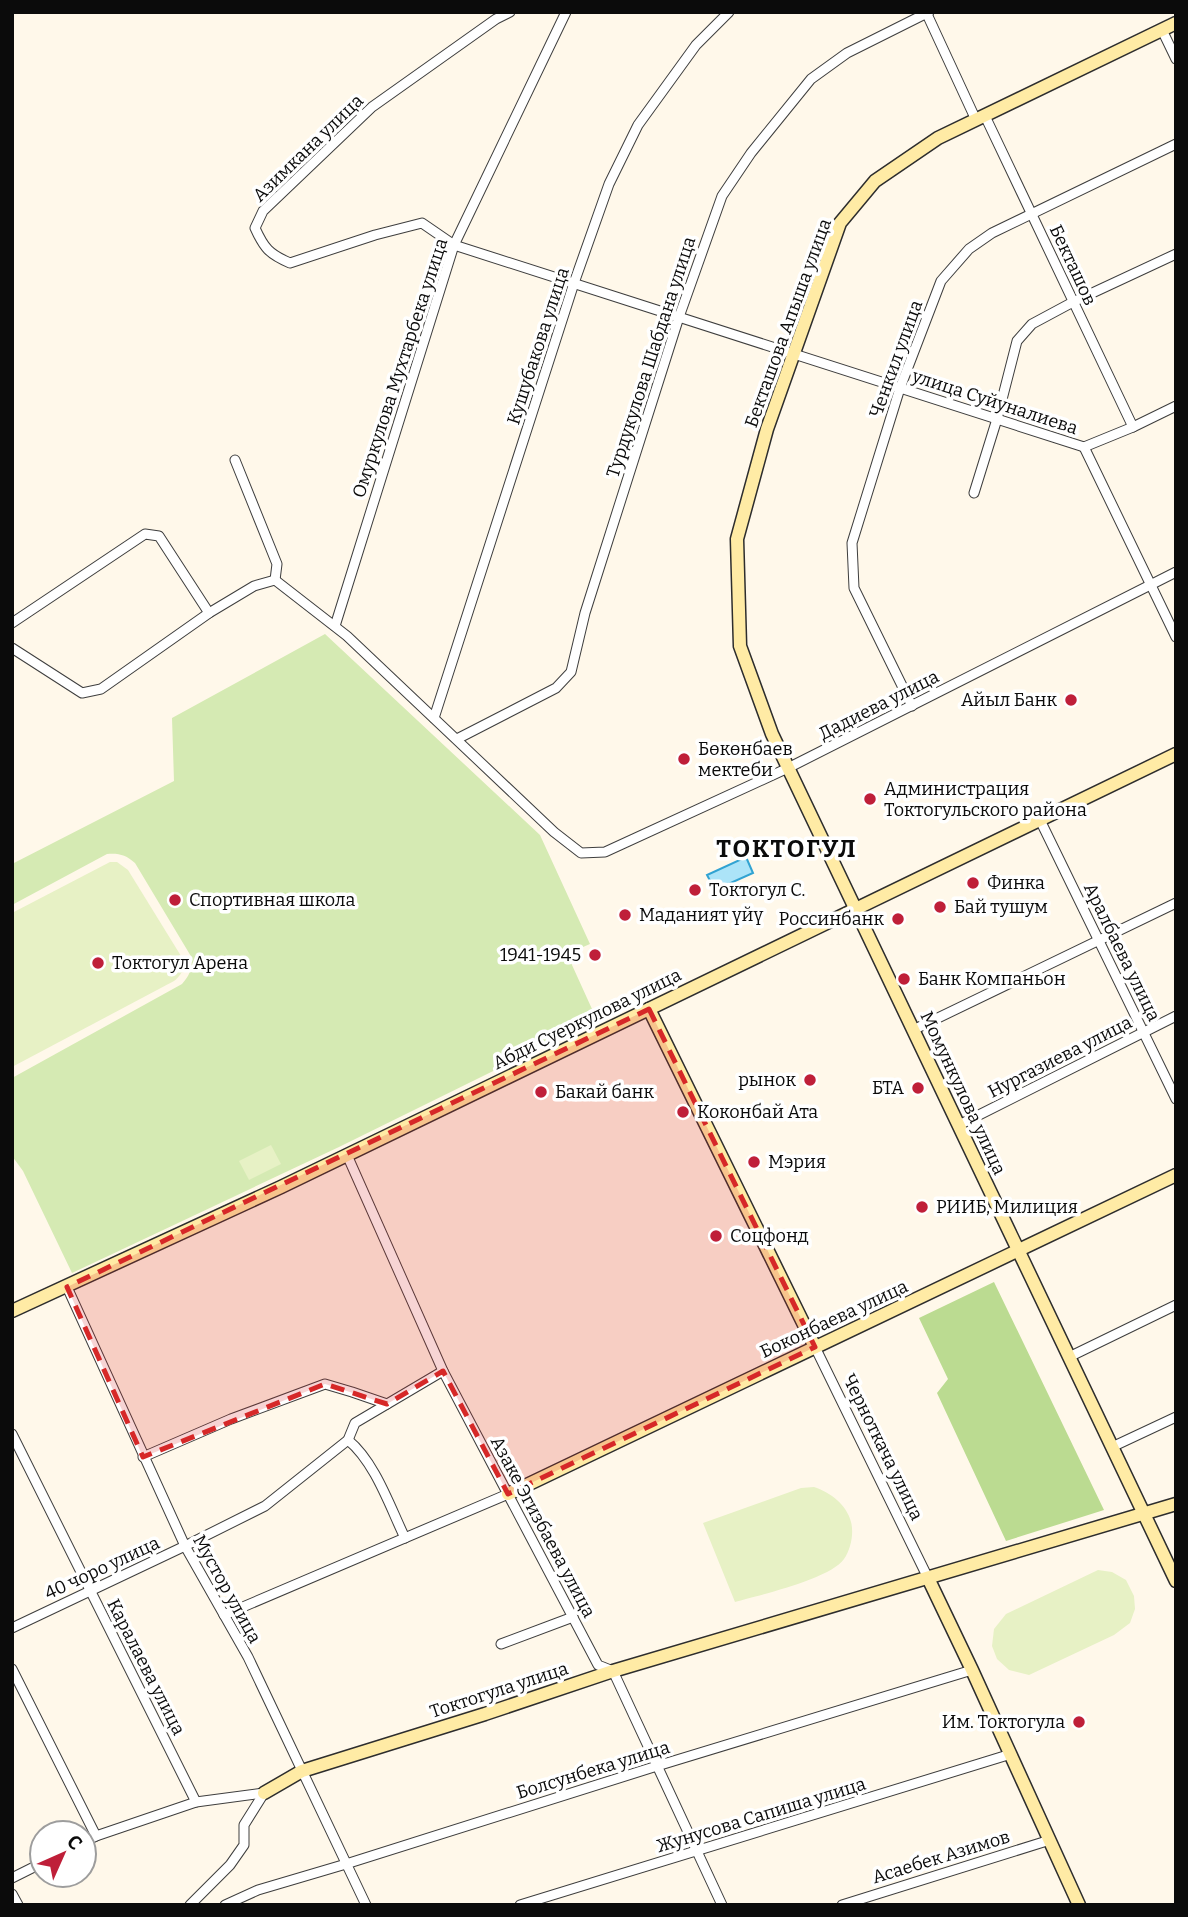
<svg xmlns="http://www.w3.org/2000/svg" width="1188" height="1917" font-family="Bitter,serif">
	<rect width="100%" height="100%" fill="#fff8ea"/>
	<path fill="#d5eab3" d="M325,634L540,835L590,944L567,954L597,1020L339,1147L72,1273L23,1171L12,1156V1078L182,984C189,976 192,970 192,958L135,863C126,855 119,853 107,854L12,905V864L174,781L172,718Z"/>
	<path fill="#bbdb91" d="M994,1282L1104,1510L1006,1541L937,1393L948,1379L919,1318Z"/>
	<g fill="#e7f1c5">
		<path d="M110,862H117L128,870L181,956C185,967 183,974 174,981L12,1067V913Z"/>
		<path d="M271,1145L281,1164L249,1180L239,1161Z"/>
		<path d="M814,1487C830,1492 847,1505 851,1522C854,1533 851,1549 844,1559C830,1579 760,1595 735,1602L703,1523L801,1488Z"/>
		<path d="M1098,1570L1112,1572L1126,1580L1134,1596L1135,1609L1130,1623L1114,1635L1029,1675L1009,1670L997,1659L992,1646L994,1629L1006,1614Z"/>
	</g>
	<path fill="#ace4f8" stroke="#31a3d2" stroke-width="2" d="M746,857L753,873L715,890L707,875Z"/>
	<g fill="none" stroke-linecap="round" stroke-linejoin="round">
		<defs>
			<g id="street">
				<path d="M510,12L496,19L372,107L263,211L255,228C264,248 269,254 290,263L375,235L422,223L454,245L1084,447"/>
				<path d="M926,12L976,120"/>
				<path d="M1162,30L1176,59"/>
				<path d="M985,116L1133,427"/>
				<path d="M1084,447L1176,637"/>
				<path d="M1084,447L1133,427L1176,406"/>
				<path d="M235,460L277,564L275,580"/>
				<path d="M974,493L997,419L1017,341L1032,324L1073,302L1176,254"/>
				<path d="M275,580L347,636L554,832L581,853L605,852L788,768L1176,572"/>
				<path d="M12,623L145,534L159,536L209,613"/>
				<path d="M335,626L454,245L566,12"/>
				<path d="M12,648L82,693L101,689L209,613L254,586L275,580"/>
				<path d="M912,706L854,588L852,543L900,388L941,281L969,249L992,233L1176,144"/>
				<path d="M434,718L574,283L609,184L638,125L696,45L729,12"/>
				<path d="M457,739L556,688L571,672L585,613L679,317L722,196L751,153L811,79L847,53L929,12"/>
				<path d="M1040,820L1176,1099"/>
				<path d="M913,1030L1176,903"/>
				<path d="M959,1125L1176,1016"/>
				<path d="M347,1155L443,1371L598,1665L613,1671L722,1905"/>
				<path d="M67,1287L185,1546L248,1657L366,1905"/>
				<path d="M815,1347L928,1578"/>
				<path d="M1069,1357L1176,1305"/>
				<path d="M12,1434L196,1802"/>
				<path d="M348,1440C375,1462 390,1507 405,1538"/>
				<path d="M1112,1447L1176,1417"/>
				<path d="M143,1457L231,1419L325,1384L352,1392L387,1404"/>
				<path d="M224,1615L508,1494"/>
				<path d="M12,1628L185,1546L265,1506L348,1440L355,1423L443,1371"/>
				<path d="M501,1644L573,1617"/>
				<path d="M12,1669L96,1836"/>
				<path d="M84,1842L96,1836L196,1802L264,1793"/>
				<path d="M12,1878L42,1863"/>
				<path d="M12,1894L18,1905"/>
				<path d="M190,1905L230,1865L244,1845V1825L264,1793"/>
				<path d="M225,1905L258,1890L346,1864L657,1766L972,1670"/>
				<path d="M520,1905L1011,1754"/>
				<path d="M842,1905L1050,1840"/>
			</g>
			<g id="secondary">
				<path d="M1176,23L938,138L875,181L840,223L767,429L737,539L740,646L772,734L1176,1581"/>
				<path d="M649,1009L815,1347"/>
				<path d="M12,1311L281,1187L1176,754"/>
				<path d="M508,1494L1176,1175"/>
				<path d="M928,1578L972,1670L1079,1905"/>
				<path d="M264,1793L302,1771L485,1714L613,1671L1176,1504"/>
			</g>
		</defs>
		<use href="#street" stroke="#3e3e3e" stroke-width="11"/>
		<use href="#secondary" stroke="#2d2d2d" stroke-width="15"/>
		<use href="#street" stroke="#fff" stroke-width="9"/>
		<use href="#secondary" stroke="#ffeba5" stroke-width="12"/>
	</g>
	<path fill="#d62828" fill-opacity="0.2" stroke="#d62828" stroke-width="5" stroke-dasharray="14 9" stroke-linejoin="round" d="M649,1009L815,1347L508,1494L443,1371L387,1404L325,1384L143,1457L67,1287Z"/>
	<g fill="#bf1f39" stroke="#fff" stroke-width="2.5">
		<circle cx="1071" cy="700" r="7"/>
		<circle cx="684" cy="759" r="7"/>
		<circle cx="870" cy="799" r="7"/>
		<circle cx="973" cy="883" r="7"/>
		<circle cx="695" cy="890" r="7"/>
		<circle cx="175" cy="900" r="7"/>
		<circle cx="940" cy="907" r="7"/>
		<circle cx="625" cy="915" r="7"/>
		<circle cx="898" cy="919" r="7"/>
		<circle cx="595" cy="955" r="7"/>
		<circle cx="98" cy="963" r="7"/>
		<circle cx="904" cy="979" r="7"/>
		<circle cx="810" cy="1080" r="7"/>
		<circle cx="918" cy="1088" r="7"/>
		<circle cx="541" cy="1092" r="7"/>
		<circle cx="683" cy="1112" r="7"/>
		<circle cx="754" cy="1162" r="7"/>
		<circle cx="922" cy="1207" r="7"/>
		<circle cx="716" cy="1236" r="7"/>
		<circle cx="1079" cy="1722" r="7"/>
	</g>
	<g text-anchor="middle" stroke-width="7" stroke-linejoin="round" paint-order="stroke">
		<g font-size="18" fill="#0b0b0b" stroke="#fff">
			<text transform="translate(308 148) rotate(-44)" y="6">Азимкана улица</text>
			<text transform="translate(1073 265) rotate(65)" y="6">Бекташов</text>
			<text transform="translate(788 323) rotate(-70)" y="6">Бекташова Апыша улица</text>
			<text transform="translate(538 346) rotate(-72)" y="6">Кушубакова улица</text>
			<text transform="translate(651 357) rotate(-72)" y="6">Турдукулова Шабдана улица</text>
			<text transform="translate(896 359) rotate(-70)" y="6">Ченкил улица</text>
			<text transform="translate(400 368) rotate(-72)" y="6">Омуркулова Мухтарбека улица</text>
			<text transform="translate(995 402) rotate(18)" y="6">улица Суйуналиева</text>
			<text transform="translate(879 705) rotate(-27)" y="6">Дадиева улица</text>
			<text transform="translate(1122 952) rotate(64)" y="6">Аралбаева улица</text>
			<text transform="translate(587 1019) rotate(-26)" y="6">Абди Суеркулова улица</text>
			<text transform="translate(1060 1057) rotate(-27)" y="6">Нургазиева улица</text>
			<text transform="translate(963 1093) rotate(65)" y="6">Момункулова улица</text>
			<text transform="translate(834 1319) rotate(-25)" y="6">Боконбаева улица</text>
			<text transform="translate(883 1447) rotate(64)" y="6">Черноткача улица</text>
			<text transform="translate(543 1527) rotate(62)" y="6">Азаке Эгизбаева улица</text>
			<text transform="translate(102 1568) rotate(-25)" y="6">40 чоро улица</text>
			<text transform="translate(227 1589) rotate(61)" y="6">Мустор улица</text>
			<text transform="translate(146 1667) rotate(63)" y="6">Каралаева улица</text>
			<text transform="translate(499 1690) rotate(-18)" y="6">Токтогула улица</text>
			<text transform="translate(593 1770) rotate(-17)" y="6">Болсунбека улица</text>
			<text transform="translate(761 1815) rotate(-17)" y="6">Жунусова Сапиша улица</text>
			<text transform="translate(941 1857) rotate(-17)" y="6">Асаебек Азимов</text>
		</g>
		<g font-size="18" fill="#0b0b0b" stroke="#fff" text-anchor="start">
			<text x="1057" y="706" text-anchor="end">Айыл Банк</text>
			<text x="698" y="755">Бөкөнбаев<tspan x="698" dy="21">мектеби</tspan></text>
			<text x="884" y="795">Администрация<tspan x="884" dy="21">Токтогульского района</tspan></text>
			<text x="987" y="889">Финка</text>
			<text x="709" y="896">Токтогул С.</text>
			<text x="189" y="906">Спортивная школа</text>
			<text x="954" y="913">Бай тушум</text>
			<text x="639" y="921">Маданият үйү</text>
			<text x="884" y="925" text-anchor="end">Россинбанк</text>
			<text x="581" y="961" text-anchor="end">1941-1945</text>
			<text x="112" y="969">Токтогул Арена</text>
			<text x="918" y="985">Банк Компаньон</text>
			<text x="796" y="1086" text-anchor="end">рынок</text>
			<text x="904" y="1094" text-anchor="end">БТА</text>
			<text x="555" y="1098">Бакай банк</text>
			<text x="697" y="1118">Коконбай Ата</text>
			<text x="768" y="1168">Мэрия</text>
			<text x="936" y="1213">РИИБ, Милиция</text>
			<text x="730" y="1242">Соцфонд</text>
			<text x="1065" y="1728" text-anchor="end">Им. Токтогула</text>
		</g>
		<g font-size="24" font-weight="bold" letter-spacing="2" fill="#0b0b0b" stroke="#fff">
			<text x="787" y="857">ТОКТОГУЛ</text>
		</g>
	</g>
	<rect width="1188" height="1917" fill="none" stroke="#0b0b0b" stroke-width="28"/>
	<g transform="translate(63 1854) rotate(45)"><circle r="33" fill="#ffffff" stroke="#9d9d9d" stroke-width="2"/>
	<path d="M0-5L12 26L0 18L-12 26Z" fill="#bf1f39"/>
	<text y="-10" font-size="19" font-weight="bold" text-anchor="middle" fill="#0b0b0b">С</text>
	</g>
</svg>
